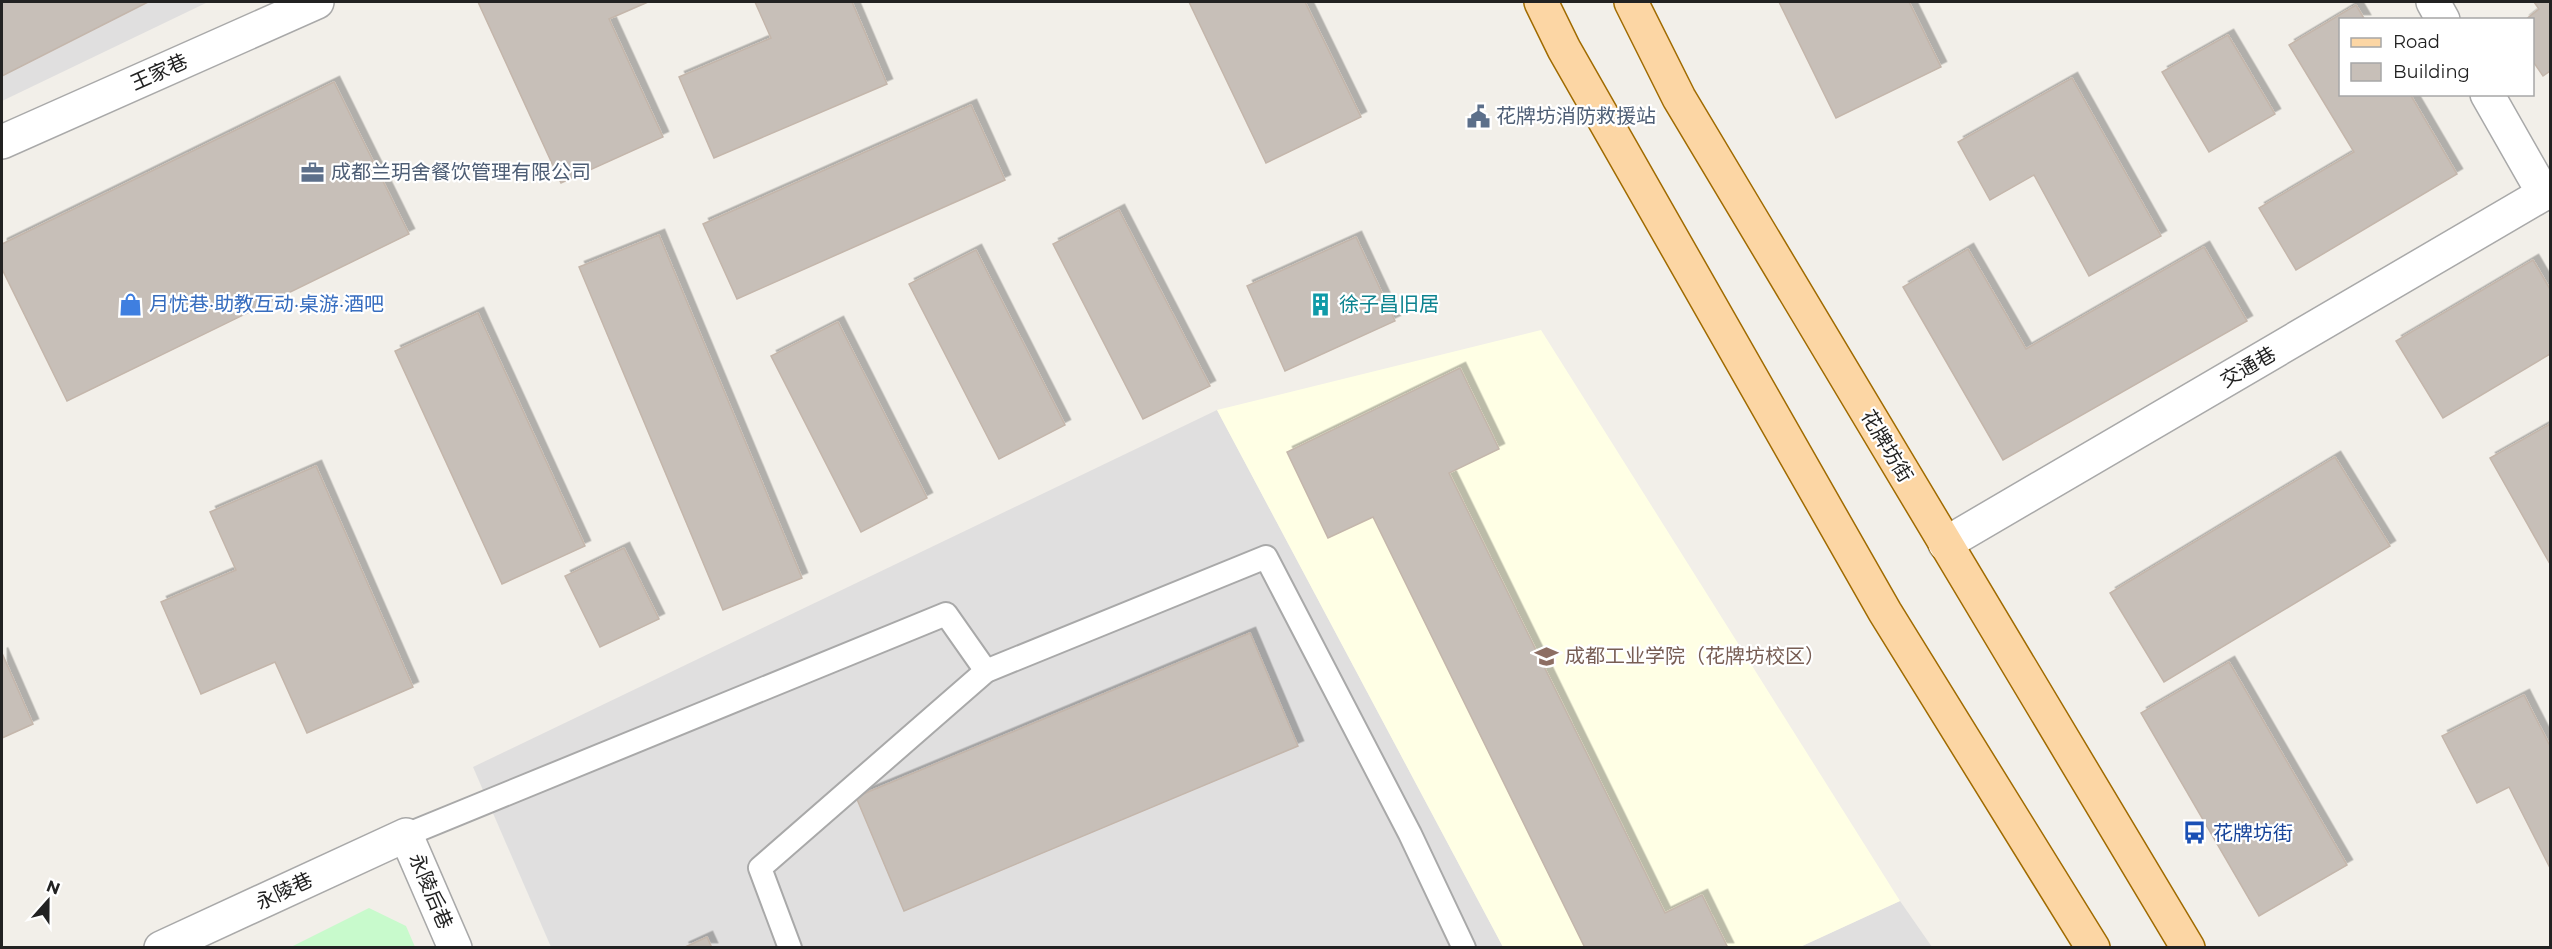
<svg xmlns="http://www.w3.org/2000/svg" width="2552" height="949" font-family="Montserrat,'Noto Sans SC',sans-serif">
	<defs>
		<filter id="shadow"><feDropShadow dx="5.5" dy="-5.5" stdDeviation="0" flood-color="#0004"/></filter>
	</defs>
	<rect width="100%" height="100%" fill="#f2efe9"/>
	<g fill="#e0dfdf">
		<path d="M2,2H208L2,101Z"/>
		<path d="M1217,410L1503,947H551L473,767Z"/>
		<path d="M1900,901L1932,947H1800Z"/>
	</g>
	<path fill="#ffffe5" d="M1541,330L1900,901L1800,947H1503L1217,410Z"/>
	<path fill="#c8facc" d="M369,908L406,926L415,947H291Z"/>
	<g fill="#c7bfb8" stroke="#c4b6ab" stroke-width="1.5" filter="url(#shadow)">
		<path d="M2,2H148L2,76Z"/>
		<path d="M478,2H648L609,19L663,137L561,183Z"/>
		<path d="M755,2H852L887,84L714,158L679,77L771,38Z"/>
		<path d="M1189,2H1305L1361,117L1266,163Z"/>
		<path d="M1779,2H1909L1941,67L1836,118Z"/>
		<path d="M2534,2H2550V71L2543,76L2532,60V20H2525L2539,9Z"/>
		<path d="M2356,5L2365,20H2340V94H2410L2457,174L2296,270L2259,208L2354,152L2289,45Z"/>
		<path d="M2228,35L2275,114L2209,152L2162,72Z"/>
		<path d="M2072,78L2161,236L2089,276L2034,175L1990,200L1958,142Z"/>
		<path d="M334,82L409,234L67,401L2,269V244Z"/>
		<path d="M971,105L1005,180L737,299L703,224Z"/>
		<path d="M1119,210L1210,386L1143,419L1053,244Z"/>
		<path d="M659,235L802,578L723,610L579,267Z"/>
		<path d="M1356,237L1395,321L1285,371L1247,286Z"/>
		<path d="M2204,247L2247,321L2003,460L1903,287L1968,249L2026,349Z"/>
		<path d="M976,250L1065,425L999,459L909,284Z"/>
		<path d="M2533,260L2550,289V354L2443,418L2396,341Z"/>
		<path d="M478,313L585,546L502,584L395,351Z"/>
		<path d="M838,322L927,498L861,532L771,356Z"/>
		<path d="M1460,368L1499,449L1449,473L1665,913L1702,895L1728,948H1585L1373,517L1328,538L1287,452Z"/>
		<path d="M2550,424V564L2490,458Z"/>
		<path d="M2335,457L2390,546L2164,682L2110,593Z"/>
		<path d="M316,466L413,687L307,733L275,662L201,694L161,602L236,570L210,512Z"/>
		<path d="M624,548L659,619L600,647L565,576Z"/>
		<path d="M1250,633L1298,746L904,911L856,797Z"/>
		<path d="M2,653L33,724L2,738Z"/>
		<path d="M2229,662L2347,865L2259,916L2141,713Z"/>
		<path d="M2524,695L2550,746V868L2509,787L2477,803L2442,736Z"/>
		<path d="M707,937L712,948H683Z"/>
	</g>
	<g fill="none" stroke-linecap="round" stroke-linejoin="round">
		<defs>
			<g id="lane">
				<path d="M406,835L946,614L986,671"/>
				<path d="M790,948L760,868L986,671L1266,557L1410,834L1464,948"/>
			</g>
			<g id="street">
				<path d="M2433,2L2443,20"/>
				<path d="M2487,94L2544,194"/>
				<path d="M2,142L317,2"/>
				<path d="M1945,544L2550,190"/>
				<path d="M161,948L406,835L455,948"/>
			</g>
			<g id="primary">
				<path d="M1541,2L1564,49L1885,612L2093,948"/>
				<path d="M1631,2L1679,98L2188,948"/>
			</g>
		</defs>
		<use href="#lane" stroke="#a9a9a9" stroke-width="26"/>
		<use href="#street" stroke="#a9a9a9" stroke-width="36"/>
		<use href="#primary" stroke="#a06b00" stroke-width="36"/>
		<use href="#lane" stroke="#fff" stroke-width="22"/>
		<use href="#street" stroke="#fff" stroke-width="33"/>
		<use href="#primary" stroke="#fcd6a4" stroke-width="33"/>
	</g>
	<defs>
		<symbol id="civic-bare" viewBox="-9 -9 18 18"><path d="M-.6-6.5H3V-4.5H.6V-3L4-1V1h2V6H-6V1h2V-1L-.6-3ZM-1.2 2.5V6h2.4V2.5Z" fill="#5c6f8a" stroke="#fff" stroke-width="2.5" paint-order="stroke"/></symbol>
		<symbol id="office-bare" viewBox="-9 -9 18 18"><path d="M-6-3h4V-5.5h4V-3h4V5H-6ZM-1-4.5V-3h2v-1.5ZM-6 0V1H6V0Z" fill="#5c6f8a" stroke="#fff" stroke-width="2.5" paint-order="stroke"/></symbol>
		<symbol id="shop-bare" viewBox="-9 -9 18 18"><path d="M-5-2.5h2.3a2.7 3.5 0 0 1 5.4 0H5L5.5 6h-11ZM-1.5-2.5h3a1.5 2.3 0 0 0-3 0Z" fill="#3f7fe0" stroke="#fff" stroke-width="2.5" paint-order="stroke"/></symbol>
		<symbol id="building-bare" viewBox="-9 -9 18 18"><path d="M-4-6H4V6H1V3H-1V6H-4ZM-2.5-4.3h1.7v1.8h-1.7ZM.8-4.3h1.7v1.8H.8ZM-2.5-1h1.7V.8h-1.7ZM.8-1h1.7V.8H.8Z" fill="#0f9aa8" stroke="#fff" stroke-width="2.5" paint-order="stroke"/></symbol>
		<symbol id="university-bare" viewBox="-9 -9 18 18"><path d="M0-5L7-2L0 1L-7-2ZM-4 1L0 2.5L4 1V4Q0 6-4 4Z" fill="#8d6e63" stroke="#fff" stroke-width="2.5" paint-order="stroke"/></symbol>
		<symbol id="bus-bare" viewBox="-9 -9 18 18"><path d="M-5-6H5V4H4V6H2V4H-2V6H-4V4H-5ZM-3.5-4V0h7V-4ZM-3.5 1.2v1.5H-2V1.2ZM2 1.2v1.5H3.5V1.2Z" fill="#1a4fb4" stroke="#fff" stroke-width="2.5" paint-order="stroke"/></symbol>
	</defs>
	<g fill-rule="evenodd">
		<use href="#civic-bare" x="1462" y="100" width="33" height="33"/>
		<use href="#office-bare" x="296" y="156" width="33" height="33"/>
		<use href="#shop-bare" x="114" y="288" width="33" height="33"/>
		<use href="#building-bare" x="1304" y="288" width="33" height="33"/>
		<use href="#university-bare" x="1530" y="640" width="33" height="33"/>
		<use href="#bus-bare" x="2178" y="816" width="33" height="33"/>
	</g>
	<g text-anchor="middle" stroke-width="4.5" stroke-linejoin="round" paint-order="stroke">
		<g font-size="20" fill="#222" stroke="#fff">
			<text transform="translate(159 72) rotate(-24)" y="7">王家巷</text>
			<text transform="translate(2248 367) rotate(-30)" y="7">交通巷</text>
			<text transform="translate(1887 446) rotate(59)" y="7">花牌坊街</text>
			<text transform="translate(284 891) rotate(-25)" y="7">永陵巷</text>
			<text transform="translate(431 891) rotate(67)" y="7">永陵后巷</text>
		</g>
		<g font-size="20" fill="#4e5e75" stroke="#fff" text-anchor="start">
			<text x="1496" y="123">花牌坊消防救援站</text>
			<text x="331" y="179">成都兰玥舍餐饮管理有限公司</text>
		</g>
		<g font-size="20" fill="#366cbe" stroke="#fff" text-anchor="start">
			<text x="149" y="311">月忧巷·助教互动·桌游·酒吧</text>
		</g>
		<g font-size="20" fill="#0d838f" stroke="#fff" text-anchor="start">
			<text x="1339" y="311">徐子昌旧居</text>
		</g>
		<g font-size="20" fill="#785e54" stroke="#fff" text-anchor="start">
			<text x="1565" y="663">成都工业学院（花牌坊校区）</text>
		</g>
		<g font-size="20" fill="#164399" stroke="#fff" text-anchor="start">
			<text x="2213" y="840">花牌坊街</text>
		</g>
	</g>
	<rect width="2552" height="949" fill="none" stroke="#222222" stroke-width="6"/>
	<rect x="2339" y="18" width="195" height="78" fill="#ffffff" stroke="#a7a7a7" stroke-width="1.5"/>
	<rect x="2351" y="38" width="30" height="9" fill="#fcd6a4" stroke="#a7a7a7" stroke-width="1.5"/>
	<text x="2393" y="48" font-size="18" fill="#222222">Road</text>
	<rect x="2351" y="63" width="30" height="18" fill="#c7bfb8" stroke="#a7a7a7" stroke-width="1.5"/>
	<text x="2393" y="78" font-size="18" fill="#222222">Building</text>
	<g transform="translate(48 901) rotate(21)" stroke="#ffffff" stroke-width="4.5" paint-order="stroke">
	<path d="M0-4.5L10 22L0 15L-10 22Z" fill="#222222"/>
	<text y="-9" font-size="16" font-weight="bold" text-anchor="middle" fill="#222222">N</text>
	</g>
</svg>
